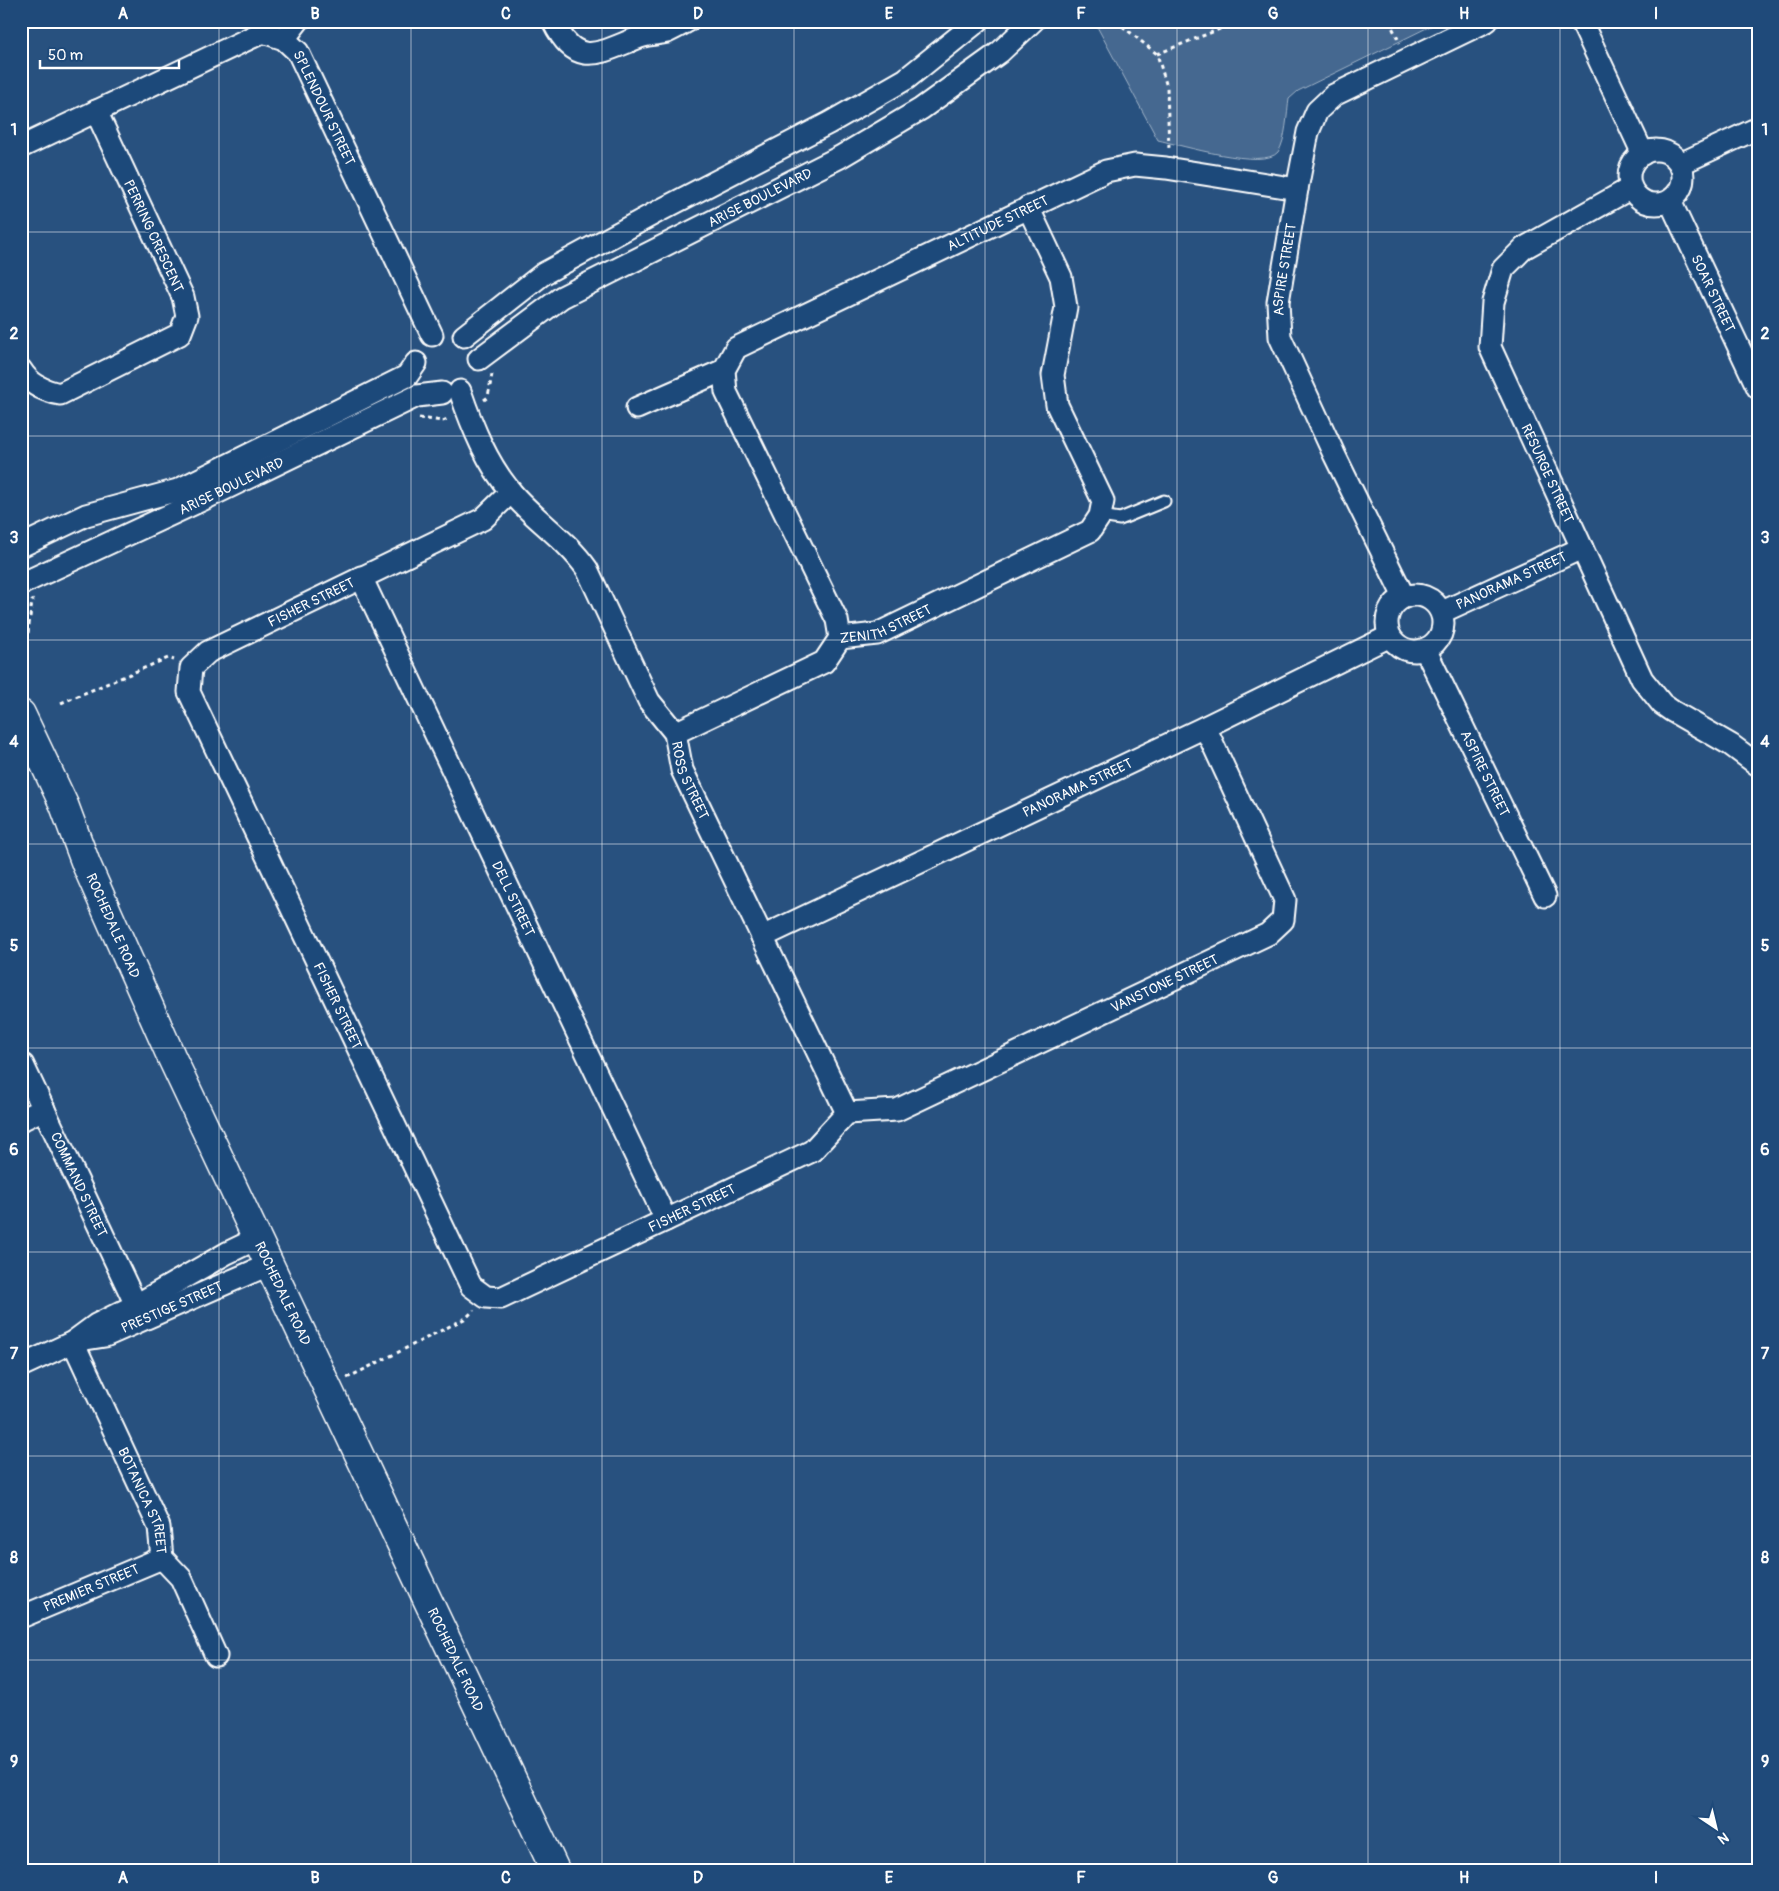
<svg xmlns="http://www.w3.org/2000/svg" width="1779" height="1891" font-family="Pangolin,sans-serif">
	<rect width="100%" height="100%" fill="#28517f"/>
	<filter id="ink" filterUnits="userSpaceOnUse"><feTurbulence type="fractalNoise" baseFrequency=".02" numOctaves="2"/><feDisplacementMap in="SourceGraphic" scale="10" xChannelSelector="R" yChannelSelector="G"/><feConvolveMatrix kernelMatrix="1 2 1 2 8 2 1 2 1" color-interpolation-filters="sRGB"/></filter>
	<g filter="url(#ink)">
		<path fill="#446890" stroke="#a2b4c8" d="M1094,21H1441L1298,91L1289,99C1287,112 1286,141 1278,152C1264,170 1180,145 1158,140Z"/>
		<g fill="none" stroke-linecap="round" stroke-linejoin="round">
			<defs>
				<path id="service" d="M1100,516L1120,519L1164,501"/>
				<g id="minor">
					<path d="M553,21C577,71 600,52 640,37C649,34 658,34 667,32C674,29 681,25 688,21"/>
					<path d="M1581,21L1643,154"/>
					<path d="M284,39L298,21"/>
					<path id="s1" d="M21,147L263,32L284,39L298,52L432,335"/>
					<circle cx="1656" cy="177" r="27"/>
					<path d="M1680,164L1758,128"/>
					<path id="s2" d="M1631,188L1524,248L1503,269L1493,302L1490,347L1642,679L1662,704L1672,711L1731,745L1758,765"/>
					<path id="s3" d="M1670,201L1758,388"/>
					<path d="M464,336L543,274L657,212L829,123L906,79L978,21"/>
					<path id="s4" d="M479,359L562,297L840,157L921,109L1000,52L1033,21"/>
					<path d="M21,370C30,385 44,391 60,394L180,334L187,316L183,297L96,111"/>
					<path id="s5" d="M460,391C472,426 487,464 512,493C535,520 566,539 587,569L649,701L675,733L682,770L847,1113"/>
					<path d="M637,408L724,370"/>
					<path id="s6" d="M511,492L483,519L208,652L191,668L189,692L471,1286L486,1297L501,1298L812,1151L847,1113"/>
					<path d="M21,546L86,515L178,490L407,376L416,363"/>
					<path id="s7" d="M361,577L666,1220"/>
					<path id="s8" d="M21,584L202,500L417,396L442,393"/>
					<circle cx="1415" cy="623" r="28"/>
					<path id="s9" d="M1404,597L1334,454L1280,337L1278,302L1297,189L1308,132L1317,111L1334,95L1487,21"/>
					<path id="s10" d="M1442,612L1582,548"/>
					<path id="s11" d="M840,638L837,620L726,392L724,370L736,348L1106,171L1135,165L1166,168L1297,189"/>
					<path id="s12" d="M1425,649L1545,896"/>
					<path id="s13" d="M675,733L824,662L840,638L877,634L1090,531L1100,516L1103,501L1057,405L1053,375L1066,307L1061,277L1028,207"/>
					<path id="s14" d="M762,937L1205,727L1390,636"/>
					<path id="s15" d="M23,1065L136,1305"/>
					<path id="s16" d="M847,1113L897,1110L1268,934L1283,920L1285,900L1205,727"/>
					<path d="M21,1120L44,1109"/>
					<path id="s17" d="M86,1339L105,1336L268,1265"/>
					<path id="s18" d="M73,1342L159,1527L162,1558L181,1578L216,1656"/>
					<path d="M21,1366L73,1342L96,1325L136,1305L227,1253L256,1239"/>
					<path id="s19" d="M21,1617L162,1558"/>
				</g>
				<g id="secondary">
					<path id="s20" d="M21,714L64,805L86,864L171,1056L555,1870"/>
				</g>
			</defs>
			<use href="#service" stroke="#fff" stroke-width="15"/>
			<use href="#minor" stroke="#fff" stroke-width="25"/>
			<use href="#secondary" stroke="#fff" stroke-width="31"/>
			<g stroke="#fff" stroke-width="3" stroke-dasharray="4 4" stroke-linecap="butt">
				<path d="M1116,21L1157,54L1167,87L1169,150"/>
				<path d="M1389,21L1400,43"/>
				<path d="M1157,54L1240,21"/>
				<path d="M484,400L488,397L492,374"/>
				<path d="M419,418L443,421L449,418"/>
				<path d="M28,633L32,601L34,600"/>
				<path d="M61,703L168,658L174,660"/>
				<path d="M347,1378L466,1318L474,1310"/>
			</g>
			<use href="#service" stroke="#1f4a7a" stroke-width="11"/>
			<use href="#minor" stroke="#1f4a7a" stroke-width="21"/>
			<use href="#secondary" stroke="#1f4a7a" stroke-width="28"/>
		</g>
	</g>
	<path fill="none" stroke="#fff" stroke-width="1" stroke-opacity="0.55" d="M219,21V1870M411,21V1870M602,21V1870M794,21V1870M985,21V1870M1177,21V1870M1368,21V1870M1560,21V1870M21,232H1758M21,436H1758M21,640H1758M21,844H1758M21,1048H1758M21,1252H1758M21,1456H1758M21,1660H1758"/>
	<g text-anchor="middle" stroke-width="4.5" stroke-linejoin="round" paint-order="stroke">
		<g font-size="14" fill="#fff" stroke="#1f4a7a">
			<text dy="5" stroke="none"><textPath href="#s1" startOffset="371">SPLENDOUR STREET</textPath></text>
			<text dy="5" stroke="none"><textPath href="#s4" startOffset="325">ARISE BOULEVARD</textPath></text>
			<text dy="5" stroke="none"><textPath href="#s11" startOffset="609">ALTITUDE STREET</textPath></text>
			<text transform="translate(154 236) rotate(65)" y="5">PERRING CRESCENT</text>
			<text dy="5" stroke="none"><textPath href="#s9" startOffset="356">ASPIRE STREET</textPath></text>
			<text dy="5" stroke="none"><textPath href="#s3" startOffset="102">SOAR STREET</textPath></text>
			<text dy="5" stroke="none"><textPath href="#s2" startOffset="371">RESURGE STREET</textPath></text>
			<text dy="5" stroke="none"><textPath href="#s8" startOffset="232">ARISE BOULEVARD</textPath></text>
			<text dy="5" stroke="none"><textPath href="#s10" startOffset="76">PANORAMA STREET</textPath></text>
			<text transform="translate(311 602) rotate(-26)" y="5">FISHER STREET</text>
			<text dy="5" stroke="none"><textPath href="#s13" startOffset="242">ZENITH STREET</textPath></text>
			<text dy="5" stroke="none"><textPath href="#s12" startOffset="138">ASPIRE STREET</textPath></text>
			<text dy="5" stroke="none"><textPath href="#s5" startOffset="459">ROSS STREET</textPath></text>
			<text dy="5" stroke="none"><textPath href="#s14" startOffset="349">PANORAMA STREET</textPath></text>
			<text dy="5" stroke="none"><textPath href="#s7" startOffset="356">DELL STREET</textPath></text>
			<text dy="5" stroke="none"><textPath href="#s20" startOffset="231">ROCHEDALE ROAD</textPath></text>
			<text dy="5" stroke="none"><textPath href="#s16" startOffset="346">VANSTONE STREET</textPath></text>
			<text dy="5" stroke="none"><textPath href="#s6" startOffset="739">FISHER STREET</textPath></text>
			<text dy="5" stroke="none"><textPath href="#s15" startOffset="132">COMMAND STREET</textPath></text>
			<text dy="5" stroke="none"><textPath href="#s6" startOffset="1294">FISHER STREET</textPath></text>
			<text dy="5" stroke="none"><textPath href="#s20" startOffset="636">ROCHEDALE ROAD</textPath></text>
			<text dy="5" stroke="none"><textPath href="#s17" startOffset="92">PRESTIGE STREET</textPath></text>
			<text dy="5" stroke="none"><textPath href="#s18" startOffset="174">BOTANICA STREET</textPath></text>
			<text dy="5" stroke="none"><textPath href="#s19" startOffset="76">PREMIER STREET</textPath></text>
			<text dy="5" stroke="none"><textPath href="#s20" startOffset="1041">ROCHEDALE ROAD</textPath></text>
		</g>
	</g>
	<rect width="1779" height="1891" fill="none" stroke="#1f4a7a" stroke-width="55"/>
	<g transform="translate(1716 1828) rotate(145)" stroke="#1f4a7a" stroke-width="4" paint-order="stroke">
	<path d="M0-4L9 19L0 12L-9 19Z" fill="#ffffff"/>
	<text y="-8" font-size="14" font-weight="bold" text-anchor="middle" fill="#ffffff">N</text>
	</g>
	<path d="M40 60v8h139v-8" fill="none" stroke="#ffffff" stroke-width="2.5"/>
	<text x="48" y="60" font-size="15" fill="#ffffff" stroke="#1f4a7a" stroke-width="4" paint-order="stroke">50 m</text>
	<rect x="28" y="28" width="1724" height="1836" fill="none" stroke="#fff" stroke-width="2"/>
	<g font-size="16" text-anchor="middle" font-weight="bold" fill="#fff">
		<text x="123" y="19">A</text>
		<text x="315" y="19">B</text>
		<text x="506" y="19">C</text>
		<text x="698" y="19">D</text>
		<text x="889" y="19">E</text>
		<text x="1081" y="19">F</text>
		<text x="1273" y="19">G</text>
		<text x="1464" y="19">H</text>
		<text x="1656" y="19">I</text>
		<text x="14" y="135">1</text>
		<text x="1765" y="135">1</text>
		<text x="14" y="339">2</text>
		<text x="1765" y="339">2</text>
		<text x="14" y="543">3</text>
		<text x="1765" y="543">3</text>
		<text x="14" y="747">4</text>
		<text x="1765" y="747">4</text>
		<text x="14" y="951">5</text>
		<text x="1765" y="951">5</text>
		<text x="14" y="1155">6</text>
		<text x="1765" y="1155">6</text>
		<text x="14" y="1359">7</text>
		<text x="1765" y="1359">7</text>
		<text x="14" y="1563">8</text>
		<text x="1765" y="1563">8</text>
		<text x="14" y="1767">9</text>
		<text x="1765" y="1767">9</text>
		<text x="123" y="1883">A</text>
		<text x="315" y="1883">B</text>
		<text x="506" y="1883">C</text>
		<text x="698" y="1883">D</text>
		<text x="889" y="1883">E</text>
		<text x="1081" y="1883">F</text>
		<text x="1273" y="1883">G</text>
		<text x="1464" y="1883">H</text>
		<text x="1656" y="1883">I</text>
	</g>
</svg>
